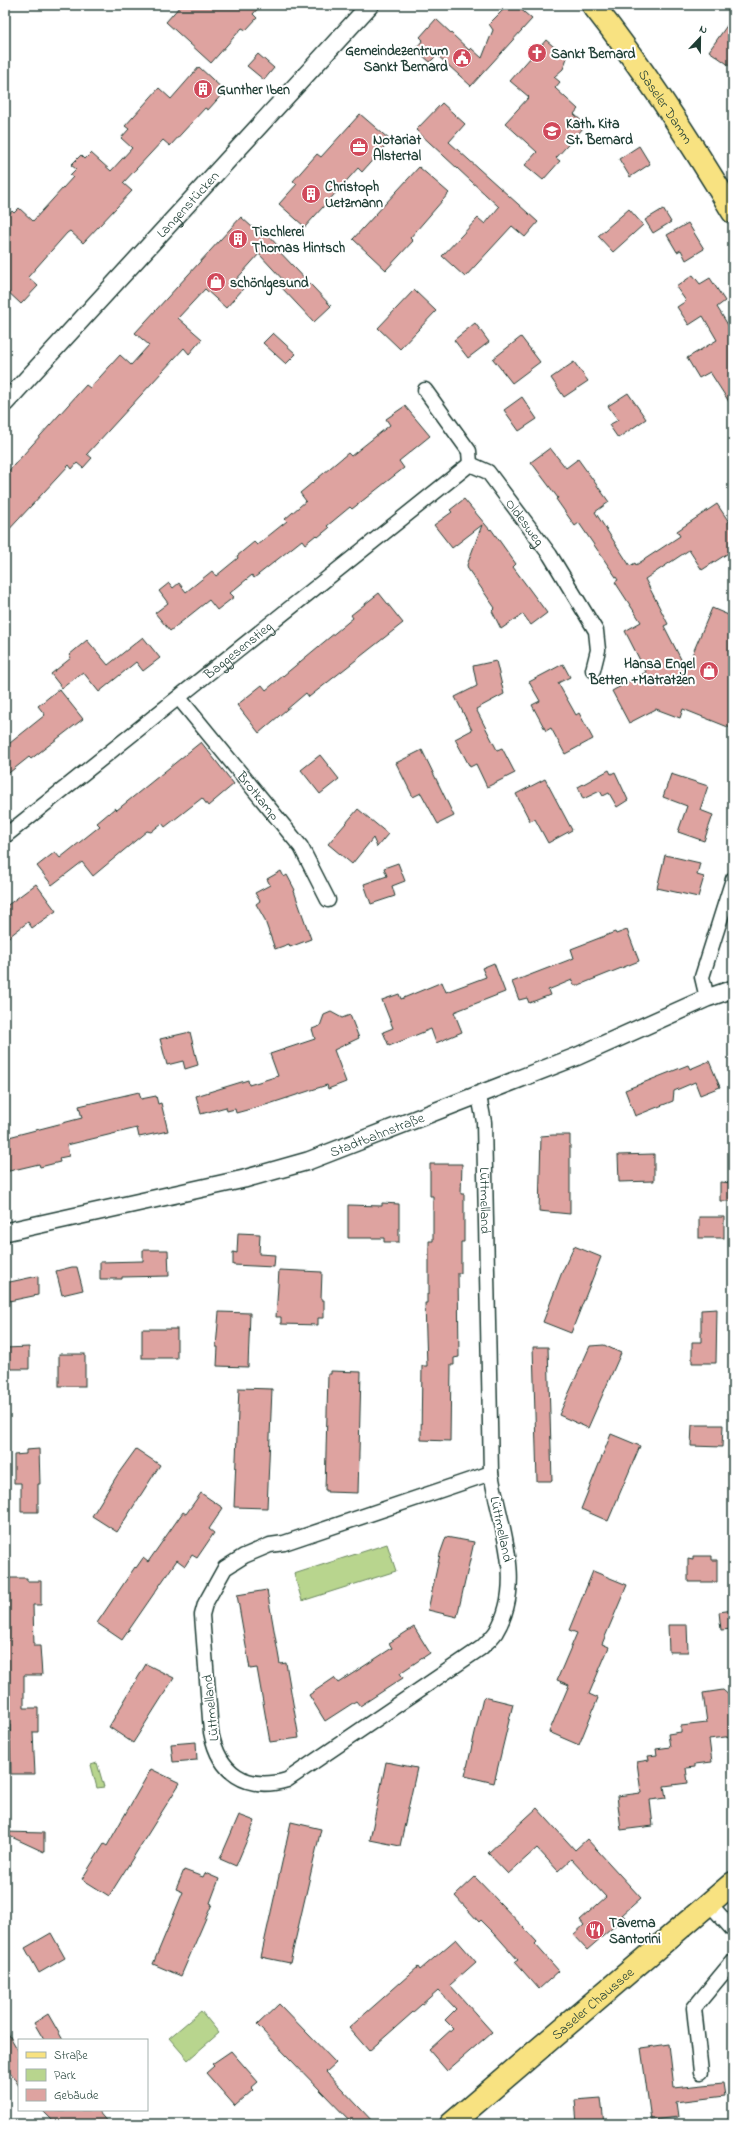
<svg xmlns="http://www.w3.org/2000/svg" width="738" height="2129" font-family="'Indie Flower',sans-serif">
	<rect width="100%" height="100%" fill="#fff"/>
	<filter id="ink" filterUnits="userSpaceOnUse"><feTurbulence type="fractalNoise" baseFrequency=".025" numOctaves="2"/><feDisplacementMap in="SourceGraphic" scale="8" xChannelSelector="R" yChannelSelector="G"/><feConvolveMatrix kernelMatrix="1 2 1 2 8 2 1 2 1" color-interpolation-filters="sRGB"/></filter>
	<g filter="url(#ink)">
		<g fill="#b8d58e" stroke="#6c8961">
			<path d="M387,1544L396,1571L302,1601L294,1574Z"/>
			<path d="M97,1763L104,1787L97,1788L91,1765Z"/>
			<path d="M201,2011L219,2033L188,2060L169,2038Z"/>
		</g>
		<g fill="#dea3a0" stroke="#1f3d34">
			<path d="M181,5H261L253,14L257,18L246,30L242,28L211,63L166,22Z"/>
			<path d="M508,5L513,9L517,6L532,19L471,86L437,55L430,62L415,49L423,40L420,37L436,19L469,50L471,48L482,58L493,30L489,24Z"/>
			<path d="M733,17V68L709,51Z"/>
			<path d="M546,40L567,58L563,69L554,77L560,82L555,88L578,109L574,114L586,125L556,158L560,161L543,180L525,165L537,152L505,123L529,97L510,81Z"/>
			<path d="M258,54L274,68L264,80L247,66Z"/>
			<path d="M199,67L225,91L208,110L205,108L170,146L163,140L123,183L132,191L83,243L70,231L67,233L28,277L38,286L21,304L5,289V219L12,211L14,213L19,208L33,221L73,177L70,175L76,169L71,165L81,155L85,159L91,153L111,171L132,148L121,138L129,129L125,126L159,88L171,99Z"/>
			<path d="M442,103L465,124L449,142L538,222L525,237L512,226L465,277L442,256L478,218L485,224L499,207L416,130Z"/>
			<path d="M360,114L390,140L362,172L358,168L305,227L279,204L297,184L293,181L317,154L321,157Z"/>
			<path d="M639,146L650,164L630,177L619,159Z"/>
			<path d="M419,167L449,193L410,238L413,241L386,270L353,239Z"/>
			<path d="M629,209L643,225L613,252L598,236Z"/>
			<path d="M663,209L671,222L653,233L645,220Z"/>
			<path d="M241,217L263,237L267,234L278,246L276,248L331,306L314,322L281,287L285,282L259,254L234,282L243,289L226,308L205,289L178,318L202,339L189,354L184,348L87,454L92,458L83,468L77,463L72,469L69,465L5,534V475L86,385L90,388L120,355L131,365L149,345L135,333Z"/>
			<path d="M688,223L704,249L686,260L681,250L677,252L667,235Z"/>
			<path d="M693,275L700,284L710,278L725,301L717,307L733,333V408L710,372L699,378L687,358L717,340L703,316L689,325L677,307L686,301L676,287Z"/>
			<path d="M414,290L436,311L400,349L378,328Z"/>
			<path d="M475,323L489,342L468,358L454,340Z"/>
			<path d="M273,333L296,354L286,364L263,343Z"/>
			<path d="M521,337L540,362L512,383L493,359Z"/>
			<path d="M574,362L588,381L564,397L551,378Z"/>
			<path d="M628,393L646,419L618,438L609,425L618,420L608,406Z"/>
			<path d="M522,397L537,419L519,431L504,410Z"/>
			<path d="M405,406L430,436L399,461L404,468L352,509L350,507L327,526L329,528L318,537L316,535L305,544L302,540L254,578L252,575L230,593L234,597L217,610L209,600L170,631L155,613L168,603L159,591L169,583L173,588L179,583L186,592L212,571L216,576L238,558L237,556L254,542L257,545L287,521L285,519L306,501L300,493L348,453L351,456L390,425L386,419Z"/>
			<path d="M550,448L566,468L578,459L609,502L595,512L630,566L635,563L636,565L680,536L677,531L717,504L733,528V550L702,570L689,550L645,579L668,624L664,626L686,669L712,608L733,617V729L683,709L680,718L656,709L629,723L612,691L646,672L625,631L641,622L615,582L618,580L579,523L575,526L556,499L558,498L531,462Z"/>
			<path d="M464,499L490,530L491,529L516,564L513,567L547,613L531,625L523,614L501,629L492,611L495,608L468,569L467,565L482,525L452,548L434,525L452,512L450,510Z"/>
			<path d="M379,593L403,623L309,697L306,693L259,733L237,705L262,685L266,690L353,618L351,615Z"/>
			<path d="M143,637L160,658L143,671L136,662L99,692L83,672L62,688L51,674L71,658L69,655L87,640L108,665Z"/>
			<path d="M496,661L504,694L476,709L497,750L502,748L515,773L487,787L476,764L470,767L455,739L472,730L455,697L477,686L473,666Z"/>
			<path d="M563,664L570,677L558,683L576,715L579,713L593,739L565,754L551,728L546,731L532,705L540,701L529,682Z"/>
			<path d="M59,689L83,719L31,759L29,757L5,776V747L45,715L38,706Z"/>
			<path d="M201,742L234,784L208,806L202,798L165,827L162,823L151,832L147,831L93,876L82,862L52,885L37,866L55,852L60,858L100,826L97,823L115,808L117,810Z"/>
			<path d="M422,750L454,816L438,824L421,793L413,797L396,763Z"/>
			<path d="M320,755L339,779L320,794L301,770Z"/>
			<path d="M609,770L611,774L615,772L628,800L617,807L609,793L603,796L600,791L583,799L578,787Z"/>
			<path d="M671,774L708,786L700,810L713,815L704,841L678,832L687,806L663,797Z"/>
			<path d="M545,779L572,830L548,843L535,819L530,821L516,794Z"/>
			<path d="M358,809L388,834L377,847L373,838L352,864L328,844Z"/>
			<path d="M665,855L700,863L697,875L704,877L698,897L657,888Z"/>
			<path d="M398,863L405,881L392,886L395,896L371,904L364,884L387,876L384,868Z"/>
			<path d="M281,871L284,877L287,875L295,890L294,891L311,939L290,947L289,944L275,949L264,918L256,904L260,901L255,893L270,885L267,879Z"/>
			<path d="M36,884L56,911L32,928L28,922L5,940V907Z"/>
			<path d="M627,930L639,961L579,985H574L572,980L548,990L550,995L529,1003L527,998L519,1000L512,982L574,958L571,949L615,932L616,934Z"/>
			<path d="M494,963L505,992L454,1012L462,1032L436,1043L431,1029L389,1046L383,1032L393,1028L382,1000L399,994L401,999L442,982L446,992L486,977L482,968Z"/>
			<path d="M331,1012L342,1018L350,1015L359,1038L334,1050L346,1082L328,1089L327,1085L269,1104L236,1113L235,1109L227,1111L226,1107L201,1114L196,1096L248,1080L249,1085L278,1076L270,1054L315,1039L312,1029L320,1026L324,1015Z"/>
			<path d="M190,1032L198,1065L185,1069L183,1061L167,1065L160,1039Z"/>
			<path d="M709,1061L720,1087L700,1095L695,1082L674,1091L673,1101L635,1116L625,1090L688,1065L690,1069Z"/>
			<path d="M139,1092L141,1099L156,1096L158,1104L161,1103L168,1131L139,1137L137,1128L104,1136L67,1145L69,1156L59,1158L60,1162L40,1167L39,1164L5,1172V1138L82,1118L79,1106Z"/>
			<path d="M553,1135H570V1214L539,1211L541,1136Z"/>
			<path d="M654,1154V1181L619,1182L618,1155Z"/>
			<path d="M430,1164H462L461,1194H464V1242H461V1273H458L459,1357L454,1358V1365H451L450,1441L421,1440L422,1366H427L425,1303H427V1294H429V1241H433V1196H430Z"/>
			<path d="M720,1182L733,1183V1201H720Z"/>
			<path d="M382,1203L399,1204V1242H384V1238H348V1205L382,1206Z"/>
			<rect x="699" y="1217" width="25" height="21"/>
			<path d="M238,1233L260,1234L259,1254L275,1255L274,1267L233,1265V1252L237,1253Z"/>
			<path d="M574,1246L601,1257L571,1333L543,1322L562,1272Z"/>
			<path d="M143,1250H168L169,1276L122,1277V1279H100V1262L143,1261Z"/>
			<path d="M72,1267H77L83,1290L62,1295L56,1271Z"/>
			<path d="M279,1270L322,1272L321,1300H324V1318H318V1325L281,1324V1317H276Z"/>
			<path d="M38,1276V1295L9,1301L5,1283Z"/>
			<path d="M717,1309L716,1363H692V1342H701V1310Z"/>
			<path d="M219,1312L250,1313L248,1367L217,1366L218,1347H216Z"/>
			<rect x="142" y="1329" width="35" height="29"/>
			<path d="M604,1345L621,1353L588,1428L559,1415L590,1346Z"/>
			<path d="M29,1347V1369H5V1348Z"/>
			<path d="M533,1347H548L552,1481H537Z"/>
			<rect x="59" y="1354" width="26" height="32"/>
			<path d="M331,1371L361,1372L358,1493L327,1492V1490H325L328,1374H331Z"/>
			<path d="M239,1388L272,1389L267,1508L234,1507Z"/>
			<path d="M692,1425H723L722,1447L691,1446Z"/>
			<path d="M611,1434L640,1446L608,1521L581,1509Z"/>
			<path d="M39,1449L40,1484H38V1512H21V1483H14V1455L26,1454V1450Z"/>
			<path d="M136,1449L160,1465L117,1532L92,1516L118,1474Z"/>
			<path d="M201,1493L223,1508L209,1529L214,1533L197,1558L192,1555L185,1566L177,1560L122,1640L97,1623L135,1567L136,1568L143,1558L148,1562L183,1512L186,1514Z"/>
			<path d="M446,1537L474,1542L457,1617L428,1610L440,1554Z"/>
			<path d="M693,1556H712V1560H717V1582H688V1559L693,1560Z"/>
			<path d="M593,1571L627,1585L602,1644L609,1647L589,1694L598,1698L579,1745L549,1732L569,1685L557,1680L577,1633L569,1630Z"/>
			<path d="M5,1578H27V1581H41V1605H33L34,1646H40L42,1675H24V1708H38V1732H33L35,1774H11L10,1725H7V1689H5Z"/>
			<path d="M267,1590L280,1664L286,1663L299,1738L270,1742L257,1668L250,1669L237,1595Z"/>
			<path d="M733,1610V1629L721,1630L719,1612Z"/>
			<path d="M668,1625H687L688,1652H669Z"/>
			<path d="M414,1627L430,1653L400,1673L403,1678L360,1706L356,1701L325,1721L309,1695L334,1678L338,1683L392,1648L389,1643Z"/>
			<path d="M146,1664L174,1678L133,1743L109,1727Z"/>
			<path d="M723,1690L732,1698L733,1736L709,1739L712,1762L695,1764V1767L686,1768L688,1783L664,1786L666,1798L650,1800L653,1826L621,1830L617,1796L641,1793L637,1762L649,1760L648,1756L657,1755L656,1749L670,1747L668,1734L681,1732V1726L707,1723L703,1693Z"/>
			<path d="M484,1697L513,1704L494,1783L465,1776L483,1698Z"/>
			<path d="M196,1742L197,1760L173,1762L171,1744Z"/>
			<path d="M386,1762L417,1768L400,1846L370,1840Z"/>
			<path d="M151,1769L180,1783L109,1896L82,1879L104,1844L107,1846Z"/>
			<path d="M537,1808L575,1850L587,1839L641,1898L622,1915L625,1917L587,1950L573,1935L584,1925L580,1920L606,1897L571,1859L558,1871L537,1848L508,1874L488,1853Z"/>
			<path d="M239,1815L255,1821L236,1866L220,1859Z"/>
			<path d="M291,1822L321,1829L290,1963L261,1957Z"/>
			<path d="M5,1832L44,1833V1852L5,1834Z"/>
			<path d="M184,1870L203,1877L205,1873L219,1879L210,1903L212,1904L181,1976L153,1964L183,1892L176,1889Z"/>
			<path d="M475,1877L525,1929L537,1942L535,1944L559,1971L539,1989L515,1962L518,1960L494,1933L481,1920L479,1922L455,1896Z"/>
			<path d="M51,1933L65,1958L39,1973L25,1948Z"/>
			<path d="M456,1939L476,1962L450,1985L492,2032L447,2071L429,2050L453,2028L445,2020L456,2009L438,1990L369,2051L349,2028L418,1967L420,1970Z"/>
			<path d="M279,2004L336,2063L326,2072L375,2124H353L257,2025Z"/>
			<path d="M48,2014L63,2040H44L34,2023Z"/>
			<path d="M5,2028L19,2052V2086L5,2064Z"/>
			<path d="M669,2044L674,2088L723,2083L725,2096L676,2102L678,2117L651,2120L641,2048Z"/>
			<path d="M231,2051L258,2082L251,2088L253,2090L235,2106L206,2073L214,2066L212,2064Z"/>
			<path d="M601,2098L604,2124H577L575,2100Z"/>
			<path d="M42,2110H97L109,2124H56Z"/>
		</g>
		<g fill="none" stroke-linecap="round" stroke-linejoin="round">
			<defs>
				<g id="minor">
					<path d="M425,390L469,451L470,464"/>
					<path id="s1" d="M470,464L488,472L550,555L596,631L598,650L593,670"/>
					<path id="s2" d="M179,698L301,847L328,900"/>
					<path id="s3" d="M5,836L470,464"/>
					<path d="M707,998L702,977L733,879"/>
					<path id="s4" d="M479,1096L484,1122L491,1473"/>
					<path d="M491,1473C499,1524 526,1582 496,1632C492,1638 486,1643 481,1648L287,1780C246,1792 219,1773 211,1732L202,1615L205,1604L225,1568L244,1556L270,1545L284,1543Z"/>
					<path d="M709,1903L733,1930"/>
					<path d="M701,2072L694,2008L733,1961"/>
				</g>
				<g id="tertiary">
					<path id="s5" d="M5,403L370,5"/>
					<path id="s6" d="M5,1232L244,1179L308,1161L578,1056L707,998L733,989"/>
				</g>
				<g id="primary">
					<path id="s7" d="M593,5C645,71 690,140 733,212"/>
					<path id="s8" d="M451,2124L733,1883"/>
				</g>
			</defs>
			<use href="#minor" stroke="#1f3d34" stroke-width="17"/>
			<use href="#tertiary" stroke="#1f3d34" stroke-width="20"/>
			<use href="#primary" stroke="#1f3d34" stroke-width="25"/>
			<use href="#minor" stroke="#fff" stroke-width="14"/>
			<use href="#tertiary" stroke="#fff" stroke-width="17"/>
			<use href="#primary" stroke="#f8e281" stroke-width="22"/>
		</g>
	</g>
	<defs>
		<symbol id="church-disc" viewBox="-11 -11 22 22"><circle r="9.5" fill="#d1495b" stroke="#fff"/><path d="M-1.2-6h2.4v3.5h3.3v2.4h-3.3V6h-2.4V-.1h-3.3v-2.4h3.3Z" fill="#fff"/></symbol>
		<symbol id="civic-disc" viewBox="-11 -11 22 22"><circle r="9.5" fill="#d1495b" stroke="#fff"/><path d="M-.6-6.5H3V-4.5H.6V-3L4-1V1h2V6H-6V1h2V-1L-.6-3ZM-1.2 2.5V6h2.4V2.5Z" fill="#fff"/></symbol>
		<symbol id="building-disc" viewBox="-11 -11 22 22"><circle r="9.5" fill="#d1495b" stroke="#fff"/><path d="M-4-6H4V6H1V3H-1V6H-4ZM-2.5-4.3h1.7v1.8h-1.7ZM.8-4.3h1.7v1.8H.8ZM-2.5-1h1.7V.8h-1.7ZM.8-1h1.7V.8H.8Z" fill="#fff"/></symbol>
		<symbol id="school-disc" viewBox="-11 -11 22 22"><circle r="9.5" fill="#d1495b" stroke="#fff"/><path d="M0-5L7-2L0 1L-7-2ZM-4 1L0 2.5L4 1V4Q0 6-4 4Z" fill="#fff"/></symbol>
		<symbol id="office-disc" viewBox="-11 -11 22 22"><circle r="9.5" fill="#d1495b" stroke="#fff"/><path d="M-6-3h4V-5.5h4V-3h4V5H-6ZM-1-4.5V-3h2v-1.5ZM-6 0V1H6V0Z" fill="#fff"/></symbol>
		<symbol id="shop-disc" viewBox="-11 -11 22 22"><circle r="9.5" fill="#d1495b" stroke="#fff"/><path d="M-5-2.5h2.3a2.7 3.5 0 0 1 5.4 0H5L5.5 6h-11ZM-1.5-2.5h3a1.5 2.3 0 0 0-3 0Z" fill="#fff"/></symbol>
		<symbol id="restaurant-disc" viewBox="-11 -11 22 22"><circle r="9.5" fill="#d1495b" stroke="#fff"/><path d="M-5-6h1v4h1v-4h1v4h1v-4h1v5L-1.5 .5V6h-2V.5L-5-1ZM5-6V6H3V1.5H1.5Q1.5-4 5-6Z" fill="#fff"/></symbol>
	</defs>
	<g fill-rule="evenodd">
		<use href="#church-disc" x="526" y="42" width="22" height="22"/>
		<use href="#civic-disc" x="451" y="47" width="22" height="22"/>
		<use href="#building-disc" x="192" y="78" width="22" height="22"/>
		<use href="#school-disc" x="541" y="120" width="22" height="22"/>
		<use href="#office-disc" x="348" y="136" width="22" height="22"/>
		<use href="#building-disc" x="300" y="183" width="22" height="22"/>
		<use href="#building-disc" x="227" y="228" width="22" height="22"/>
		<use href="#shop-disc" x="205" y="271" width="22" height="22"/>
		<use href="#shop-disc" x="698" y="660" width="22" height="22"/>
		<use href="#restaurant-disc" x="584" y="1919" width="22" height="22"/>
	</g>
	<g text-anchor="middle" stroke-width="4" stroke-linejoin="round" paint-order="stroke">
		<g font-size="14" font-weight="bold" fill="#1f3d34" stroke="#fff" text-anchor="start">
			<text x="448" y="55" text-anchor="end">Gemeindezentrum<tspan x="448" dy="16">Sankt Bernard</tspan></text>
			<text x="551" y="58">Sankt Bernard</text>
			<text x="217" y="94">Gunther Iben</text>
			<text x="566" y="128">Kath. Kita<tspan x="566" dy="16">St. Bernard</tspan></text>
			<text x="373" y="144">Notariat<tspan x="373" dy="16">Alstertal</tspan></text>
			<text x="325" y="191">Christoph<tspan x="325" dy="16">Uetzmann</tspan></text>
			<text x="252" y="236">Tischlerei<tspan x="252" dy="16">Thomas Hintsch</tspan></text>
			<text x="230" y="287">schön!gesund</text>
			<text x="695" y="668" text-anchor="end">Hansa Engel<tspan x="695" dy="16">Betten +Matratzen</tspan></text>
			<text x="609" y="1927">Taverna<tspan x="609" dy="16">Santorini</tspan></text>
		</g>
		<g font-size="14" fill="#1f3d34" stroke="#fff">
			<text dy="5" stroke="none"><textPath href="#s7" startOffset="125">Saseler Damm</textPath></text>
			<text dy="5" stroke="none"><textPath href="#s5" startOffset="270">Langenstücken</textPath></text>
			<text dy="5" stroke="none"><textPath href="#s1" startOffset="82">Oldesweg</textPath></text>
			<text dy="5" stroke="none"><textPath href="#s3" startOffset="298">Baggesenstieg</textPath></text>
			<text dy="5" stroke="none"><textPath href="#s2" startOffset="126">Brotkamp</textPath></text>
			<text dy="5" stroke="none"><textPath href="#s6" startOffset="385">Stadtbahnstraße</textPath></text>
			<text dy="5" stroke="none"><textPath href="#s4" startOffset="105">Lüttmelland</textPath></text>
			<text transform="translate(502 1529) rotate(78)" y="5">Lüttmelland</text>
			<text transform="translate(210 1708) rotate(-96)" y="5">Lüttmelland</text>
			<text dy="5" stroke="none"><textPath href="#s8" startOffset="186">Saseler Chaussee</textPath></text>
		</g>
	</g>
	<rect width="738" height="2129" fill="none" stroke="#fff" stroke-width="20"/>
	<rect x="10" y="10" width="718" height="2109" fill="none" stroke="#1f3d34" stroke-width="1.5" filter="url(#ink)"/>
	<rect x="18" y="2039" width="130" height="72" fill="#ffffff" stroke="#a5b1ae"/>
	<rect x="26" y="2052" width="20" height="6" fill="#f8e281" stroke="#a5b1ae"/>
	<text x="54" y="2059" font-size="12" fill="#1f3d34">Straße</text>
	<rect x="26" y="2069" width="20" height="12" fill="#b8d58e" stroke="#a5b1ae"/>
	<text x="54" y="2079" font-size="12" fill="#1f3d34">Park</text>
	<rect x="26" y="2089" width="20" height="12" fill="#dea3a0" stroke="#a5b1ae"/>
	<text x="54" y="2099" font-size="12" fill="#1f3d34">Gebäude</text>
	<g transform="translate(700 38) rotate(22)" stroke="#ffffff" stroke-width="3" paint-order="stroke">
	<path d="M0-3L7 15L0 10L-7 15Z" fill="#1f3d34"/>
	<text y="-6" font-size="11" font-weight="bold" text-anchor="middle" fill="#1f3d34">N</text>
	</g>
</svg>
